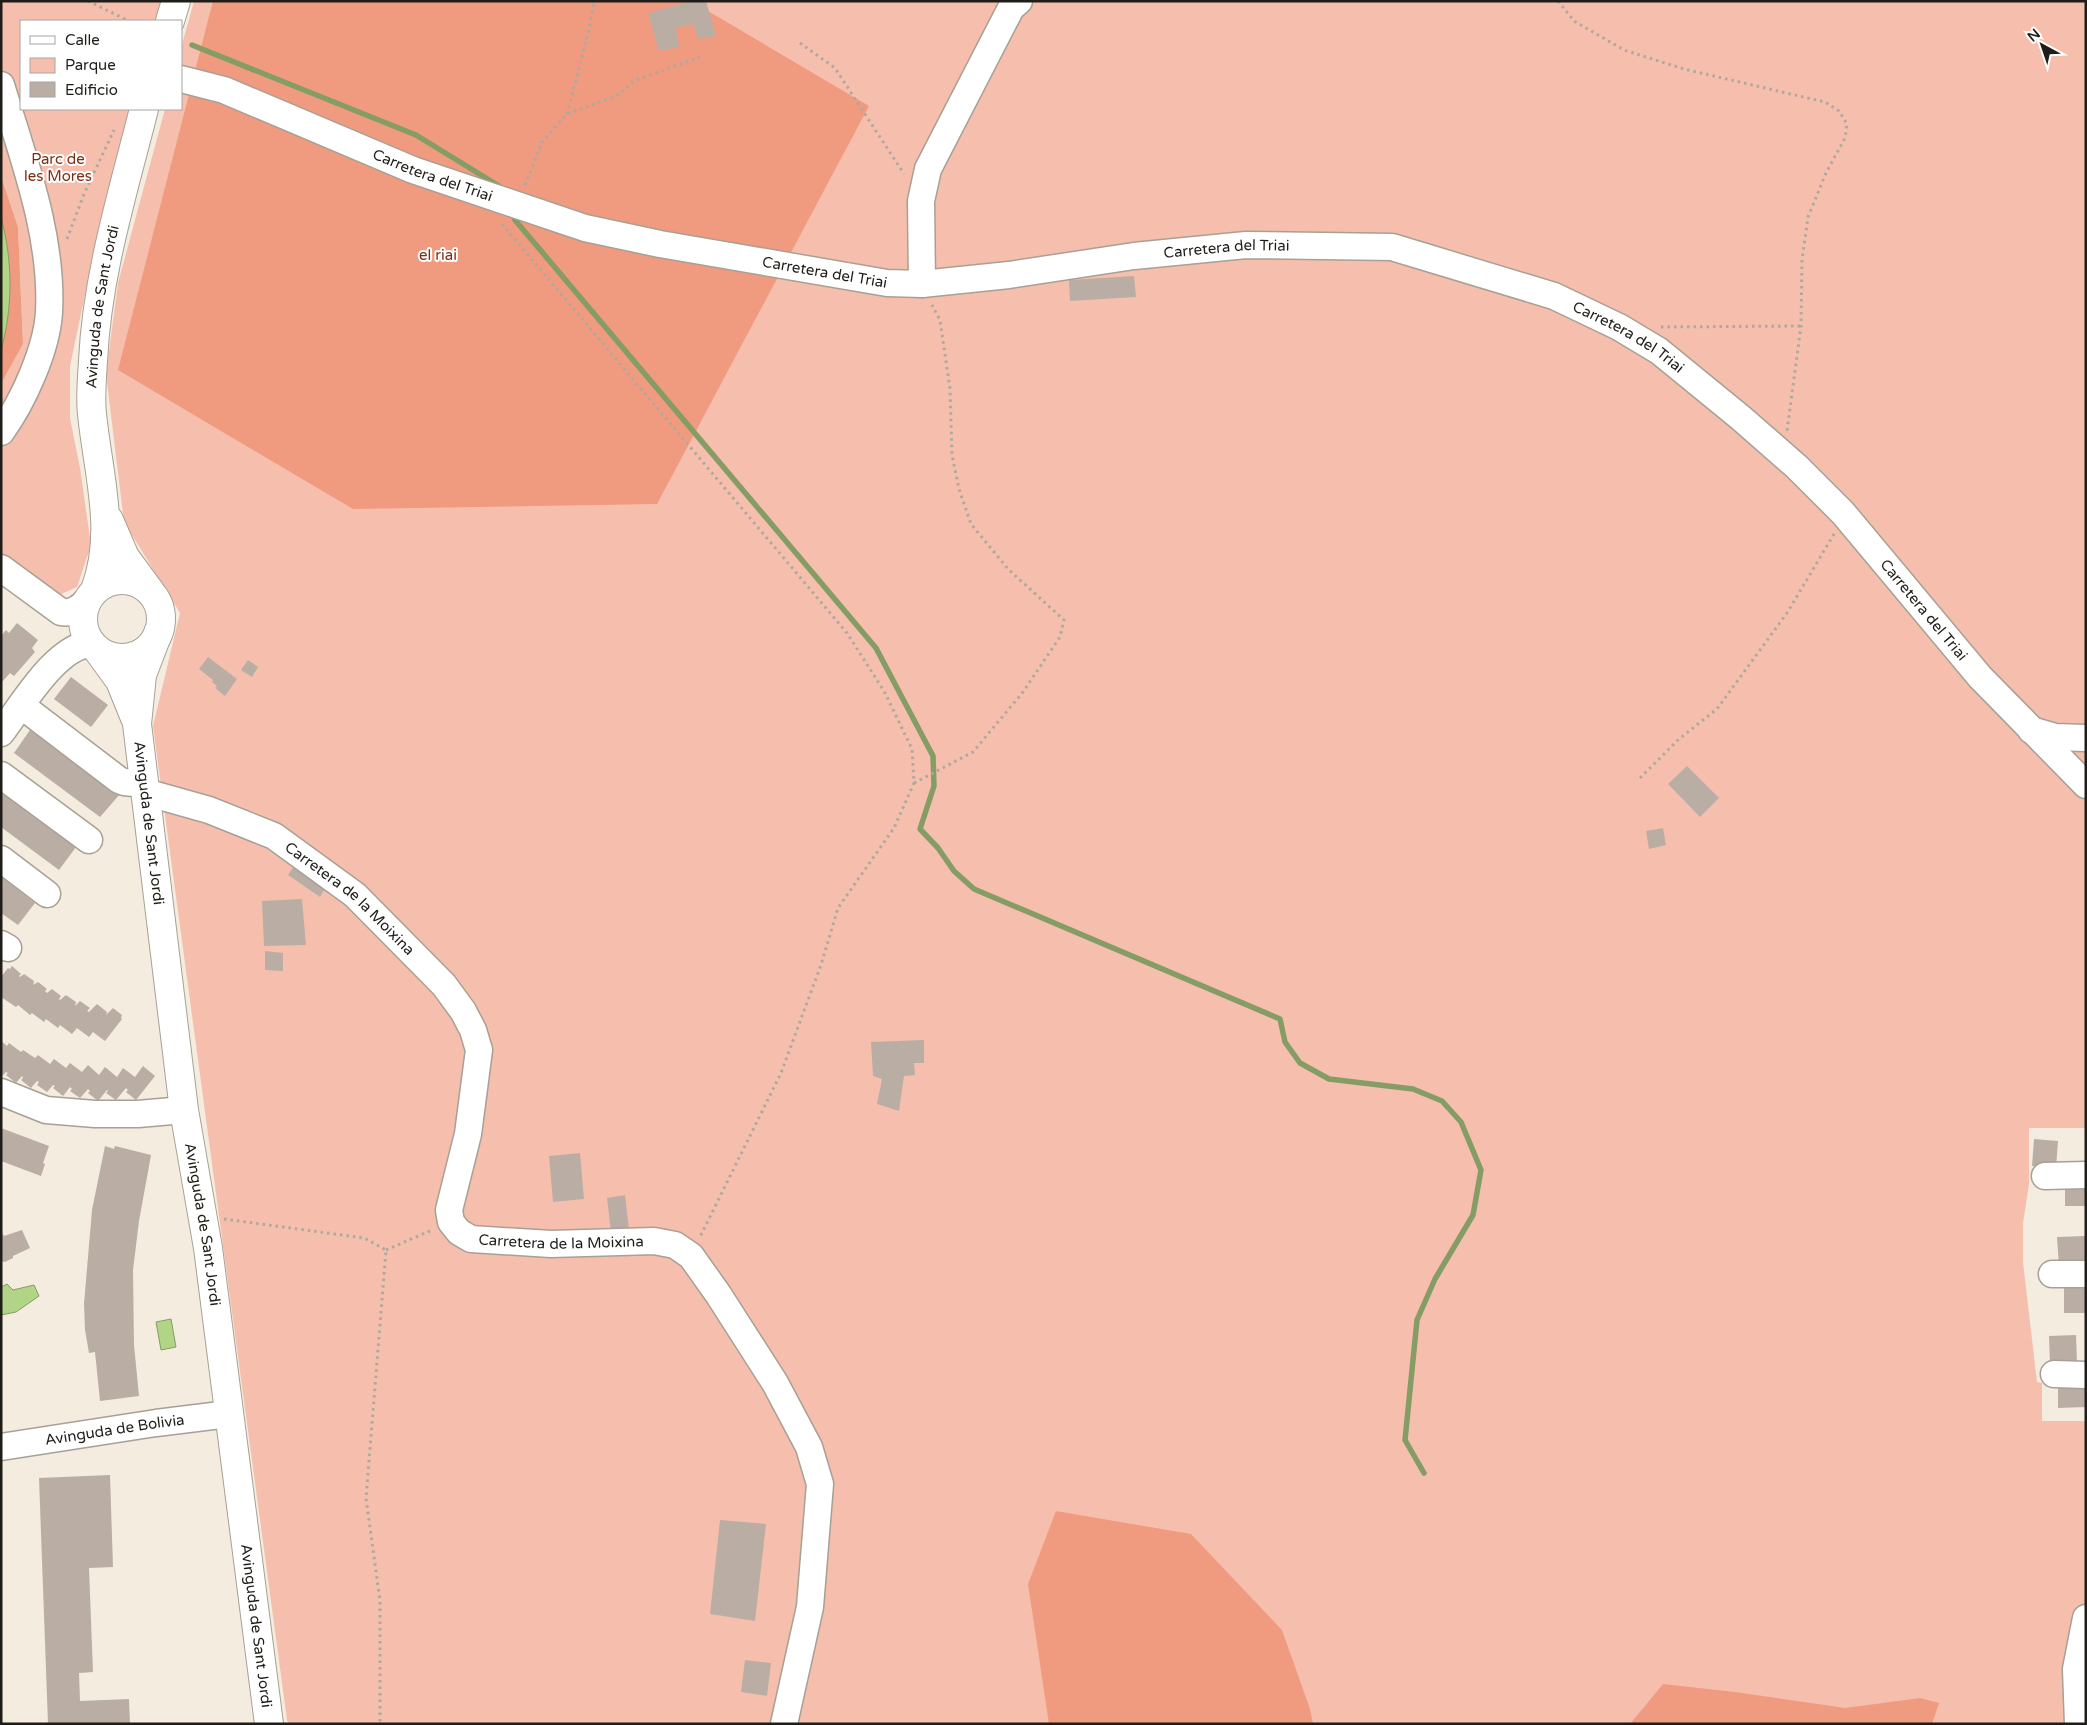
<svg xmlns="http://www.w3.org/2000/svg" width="2087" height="1725" font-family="'Varela Round',sans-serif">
	<rect width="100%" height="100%" fill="#f3ecdf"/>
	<g fill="#f6bfad">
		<path d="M1,1H164L158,21H21V109H133L98,233L70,366V418L80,468L91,545L77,587L59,595L1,560V384L23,344L18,227L1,176Z"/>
		<path d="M194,1H2086V1128H2029V1184L2023,1223V1262L2037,1382L2042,1383V1421H2086V1724H289L287,1720L153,726L180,613L124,522L106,374L118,283L165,109H181V48Z"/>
	</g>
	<g fill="#f09b7f">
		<path d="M213,1H691L869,106L657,504L353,509L118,370Z"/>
		<path d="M1,176L18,227L23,344L1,384V350L9,306V287L6,240L1,218Z"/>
		<path d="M1056,1511L1191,1534L1282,1630L1310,1709L1313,1724H1049L1028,1584Z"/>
		<path d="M1663,1684L1735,1692L1845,1708L1920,1698L1939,1703L1932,1724H1630Z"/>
	</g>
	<g fill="#b1d486" stroke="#859d65">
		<path d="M1,218C13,260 13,308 1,350Z"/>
		<path d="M7,1284L13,1290L34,1285L39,1296L16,1312L1,1315V1287Z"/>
		<path d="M171,1319L176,1347L161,1350L156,1322Z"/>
	</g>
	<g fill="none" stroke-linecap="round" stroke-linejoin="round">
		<g stroke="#859d65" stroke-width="5.5">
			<path d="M192,45L416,135L499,186"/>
			<path d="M512,211L515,220L876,648L933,756L934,786L920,829L938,848L954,871L974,889L1280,1019L1285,1042L1300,1063L1329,1079L1413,1089L1442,1101L1461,1122L1481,1170L1473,1215L1435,1279L1417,1320L1405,1440L1424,1473"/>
		</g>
	</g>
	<g fill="#baaea4">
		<path d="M691,1H706L716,36L698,39L693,24L676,28L679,47L659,51L648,13Z"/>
		<path d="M1134,276L1136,297L1070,301L1069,280Z"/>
		<path d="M17,623L38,640L32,648L35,652L14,676L10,673L1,683V636L6,630L9,633Z"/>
		<path d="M208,657L237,679L225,696L215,688L217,686L212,682L213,680L199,669Z"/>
		<path d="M248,660L258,667L252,677L241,670Z"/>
		<path d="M71,677L108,705L91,727L54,699Z"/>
		<path d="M30,730L104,786L120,794L100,817L14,753Z"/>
		<path d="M1687,766L1719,798L1700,817L1668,784Z"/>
		<path d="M1,792L76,847L59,870L1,827Z"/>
		<path d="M1663,828L1666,845L1649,849L1646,831Z"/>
		<path d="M296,863L327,885L320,897L288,875Z"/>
		<path d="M1,877L35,903L18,925L1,913Z"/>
		<path d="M302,899L306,945L264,946L262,901Z"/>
		<path d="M265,951L283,953V971L265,970Z"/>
		<path d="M12,966L21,974L19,976L20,977L24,974L34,981L33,985L38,982L47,989L45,991L47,993L52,989L61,996L59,999L60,1000L66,995L76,1002L75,1006L80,1001L90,1008L87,1011L89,1012L97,1004L107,1012L106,1015L113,1008L122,1015L121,1018L122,1019L105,1041L93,1032L89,1037L77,1028L72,1034L60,1025L58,1028L46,1019L44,1022L32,1013L30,1015L18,1005L16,1007L1,997V977L8,968L10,969Z"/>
		<path d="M924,1040V1063H914L915,1075L904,1076L899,1111L877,1104L882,1079L873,1076L871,1042Z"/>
		<path d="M1,1041L7,1046L9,1043L21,1052L23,1050L35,1058L38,1055L50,1064L54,1059L66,1068L70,1063L82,1072L88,1065L99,1075L105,1067L117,1077L123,1068L135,1077L143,1066L155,1076L136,1100L126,1092L128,1090L126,1088L116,1100L106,1093L108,1091L107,1090L98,1101L88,1093L90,1091L88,1089L80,1098L70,1091L72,1089L70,1087L63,1096L53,1088L55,1086L53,1085L47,1092L37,1085L39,1082L37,1081L31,1088L21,1080L23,1078L22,1076L16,1083L6,1075L8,1073L6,1072L1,1077Z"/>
		<path d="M1,1128L49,1146L43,1163L45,1164L41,1176L1,1161Z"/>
		<path d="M2034,1139L2058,1141L2056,1168L2032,1166Z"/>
		<path d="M105,1146L114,1149L115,1146L151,1155L139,1221L133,1270L134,1345L139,1396L100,1401L95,1352L89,1353L85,1330L84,1304L92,1210Z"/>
		<path d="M580,1153L584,1199L553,1202L549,1156Z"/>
		<rect x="2065" y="1182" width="21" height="24"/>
		<path d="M625,1195L629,1230L611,1232L607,1198Z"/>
		<path d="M22,1230L30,1248L13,1256V1258L5,1262L1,1261V1231L4,1236Z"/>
		<path d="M2085,1236L2086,1266L2059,1267L2057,1237Z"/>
		<rect x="2064" y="1281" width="22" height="32"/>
		<path d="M2076,1335L2077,1363L2050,1364L2049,1336Z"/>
		<path d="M2086,1381V1407L2058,1408V1382Z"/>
		<path d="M110,1475L113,1567L89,1568L93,1672L79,1673L80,1701L129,1699L130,1724H48L39,1478Z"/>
		<path d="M720,1520L766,1524L755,1621L710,1614Z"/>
		<path d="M745,1660L771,1663L767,1696L741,1692Z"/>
	</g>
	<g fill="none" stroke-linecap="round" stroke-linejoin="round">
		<defs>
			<g id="minor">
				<path id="s1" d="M181,79L224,90L413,170L585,228L660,244L887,283L922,284L1009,275L1134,256L1246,245L1392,247L1554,296L1619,327L1659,351L1741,418L1797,467L1843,513L1980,677L2086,785"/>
				<path d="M1,85C23,158 53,235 49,312C47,349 23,402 1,432"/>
				<path d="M922,284L921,201L928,169L1011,8L1019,1"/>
				<path d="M1,568L61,612C71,614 81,608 87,600"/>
				<path d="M22,706L119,780L124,782L144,784"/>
				<path d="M2031,730L2055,737L2086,738"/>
				<path d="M1,733C21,707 57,644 92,644"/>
				<path d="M1,775L89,840"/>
				<path id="s2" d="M145,792L209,810L274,836L355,895L444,985L463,1011L473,1030L479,1050L468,1134L449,1210L451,1222L459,1232L471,1239L551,1244L654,1241L675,1245L691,1256L718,1294L775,1383L809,1447L820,1484L810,1607L784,1724"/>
				<path d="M1,859L47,894"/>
				<path d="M1,944L8,948"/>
				<path d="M1,1092L46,1110L95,1114H138L184,1110"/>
				<path d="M2045,1176L2086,1175"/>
				<path d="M2052,1274H2086"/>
				<path d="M2054,1374L2086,1375"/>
				<path id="s3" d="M1,1447L156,1423L229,1414"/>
				<path d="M2078,1724L2076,1669L2086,1618"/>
			</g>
			<g id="major">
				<path d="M170,21L176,1"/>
				<path d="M109,520L125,557L150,591"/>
				<circle cx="122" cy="619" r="39"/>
				<path id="s4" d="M95,590C117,532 98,474 92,414C90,397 92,378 93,361C97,275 123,192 144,109"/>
				<path id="s5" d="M158,633L142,675L137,724L184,1110L208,1248L269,1724"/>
				<path d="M96,648L120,681L135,718"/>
			</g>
		</defs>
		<use href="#minor" stroke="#a7a094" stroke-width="29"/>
		<use href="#major" stroke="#a7a094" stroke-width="30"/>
		<g stroke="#aea99e" stroke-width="3" stroke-dasharray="2.5 4" stroke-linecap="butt">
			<path d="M88,1L129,21"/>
			<path d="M1558,1L1574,21L1624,50L1684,69L1825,102L1839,111L1847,124L1845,138L1826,173L1808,217L1802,260L1801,326L1787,431"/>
			<path d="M800,43L835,68L904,174"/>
			<path d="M567,114L589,30L594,1"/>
			<path d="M525,185L542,142L567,114L616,96L636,80L700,57"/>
			<path d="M502,224L847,633L884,691L912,749L914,783L894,828L838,908L821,965L781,1073L700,1237"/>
			<path d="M67,239L84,194L114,130"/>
			<path d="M1661,327L1801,326"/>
			<path d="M1640,778L1679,739L1717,709L1787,613L1834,534"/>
			<path d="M914,783L973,752L1023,692L1060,637L1064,620L1008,569L971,524L959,489L952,455L950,389L940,320L932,305"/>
			<path d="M224,1219L364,1238L386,1250L366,1498L380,1601V1724"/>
			<path d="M386,1250L432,1230"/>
		</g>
		<use href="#minor" stroke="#fff" stroke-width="26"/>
		<use href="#major" stroke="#fff" stroke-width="28"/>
	</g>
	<g text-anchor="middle" stroke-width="4" stroke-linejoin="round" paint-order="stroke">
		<g font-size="15" fill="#7a2f14" stroke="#fff">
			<text x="58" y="164">Parc de<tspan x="58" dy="17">les Mores</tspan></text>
			<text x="438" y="260">el riai</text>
		</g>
		<g font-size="15" fill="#1f1d18" stroke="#fff">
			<text dy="5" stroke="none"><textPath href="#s1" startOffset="270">Carretera del Triai</textPath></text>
			<text dy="5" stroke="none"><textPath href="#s1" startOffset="1080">Carretera del Triai</textPath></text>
			<text dy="5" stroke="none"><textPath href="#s1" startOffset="675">Carretera del Triai</textPath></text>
			<text dy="5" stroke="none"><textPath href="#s4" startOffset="286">Avinguda de Sant Jordi</textPath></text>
			<text dy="5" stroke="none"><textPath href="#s1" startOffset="1500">Carretera del Triai</textPath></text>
			<text dy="5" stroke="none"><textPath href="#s1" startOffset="1905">Carretera del Triai</textPath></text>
			<text dy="5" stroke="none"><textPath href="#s5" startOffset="194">Avinguda de Sant Jordi</textPath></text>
			<text dy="5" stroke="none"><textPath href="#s2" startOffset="235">Carretera de la Moixina</textPath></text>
			<text dy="5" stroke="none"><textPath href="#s5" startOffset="599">Avinguda de Sant Jordi</textPath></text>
			<text dy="5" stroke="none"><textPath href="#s2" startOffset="730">Carretera de la Moixina</textPath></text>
			<text dy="5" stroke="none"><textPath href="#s3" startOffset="115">Avinguda de Bolivia</textPath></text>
			<text dy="5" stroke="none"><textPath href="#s5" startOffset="1004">Avinguda de Sant Jordi</textPath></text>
		</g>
	</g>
	<rect width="2087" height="1725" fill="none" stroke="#1f1d18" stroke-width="5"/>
	<rect x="20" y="20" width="162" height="90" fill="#ffffff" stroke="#a5a5a3"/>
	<rect x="30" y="36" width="25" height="8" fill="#ffffff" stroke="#a5a5a3"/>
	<text x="65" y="45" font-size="15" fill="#1f1d18">Calle</text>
	<rect x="30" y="58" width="25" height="15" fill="#f6bfad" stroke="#a5a5a3"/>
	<text x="65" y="70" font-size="15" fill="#1f1d18">Parque</text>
	<rect x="30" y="82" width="25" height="15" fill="#baaea4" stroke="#a5a5a3"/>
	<text x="65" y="95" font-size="15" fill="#1f1d18">Edificio</text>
	<g transform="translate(2042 45) rotate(320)" stroke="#ffffff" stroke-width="4" paint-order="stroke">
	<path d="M0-4L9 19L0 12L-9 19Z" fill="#1f1d18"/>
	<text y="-8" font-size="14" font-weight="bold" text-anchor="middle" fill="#1f1d18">N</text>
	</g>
</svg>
